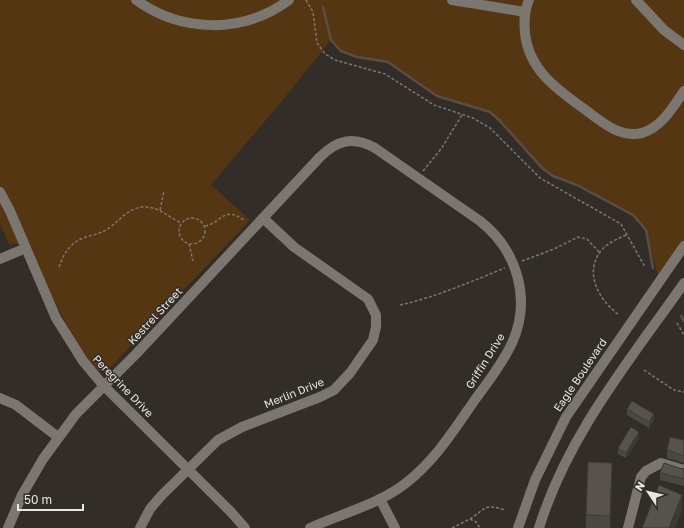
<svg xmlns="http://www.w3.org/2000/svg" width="684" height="528" font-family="'Golos Text',sans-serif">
	<rect width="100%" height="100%" fill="#322d28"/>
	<path fill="#553612" d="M0,0H684V244L659,280L646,230L633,215L577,185L553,176L542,168L500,121L490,112L437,96L388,62L357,57L341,51L331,40L282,101L211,185L250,220L110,368L105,372L97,371C67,332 48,289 30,244H9L0,224Z"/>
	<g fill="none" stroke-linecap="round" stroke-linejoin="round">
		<g stroke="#5c4d44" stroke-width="2.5">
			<path d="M323,7L331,40L341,51L357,57L388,62L437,96L490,112L500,121L542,168L553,176L577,185L633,215L646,230L653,268"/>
			<path d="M681,316L684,321"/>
		</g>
		<g stroke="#7b7772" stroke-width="1.5" stroke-dasharray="3 2" stroke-linecap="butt">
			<path d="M306,0L313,12L317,43L325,54L335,60L385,74L434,105L473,118L490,128L540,178L621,224L645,267"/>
			<path d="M423,171L441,149L462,115"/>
			<path d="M160,210L164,191"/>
			<circle cx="192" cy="231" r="13"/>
			<path d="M205,226C223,222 224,205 245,221"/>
			<path d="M189,244L193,261"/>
			<path d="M522,261L554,249L578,237L587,239L600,253"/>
			<path d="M59,267C62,258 66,250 73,244C82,236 94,236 104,231C118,224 125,209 142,207C159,206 168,217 181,223"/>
			<path d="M400,305C436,297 470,282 505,268"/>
			<path d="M618,314C600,301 584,274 600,252C607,243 617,239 626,235"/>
			<path d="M677,323L684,335"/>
			<path d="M644,370L674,390L684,392"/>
			<path d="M470,519L476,522L480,528"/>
			<path d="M452,528C458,525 464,522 470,519C486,509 483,503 505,510"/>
		</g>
		<g stroke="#7c7670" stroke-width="10">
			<path d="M136,0C182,33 243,34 289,0"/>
			<path d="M452,0L525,12"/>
			<path d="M529,0C524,11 524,21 525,33C529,71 558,90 587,111C603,123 620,138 642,133C662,127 673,107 684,91"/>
			<path d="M636,0L664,30L684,45"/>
			<path d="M0,192L10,211L56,318L83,361L103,385L231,512L245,528"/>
			<path d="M0,259L26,248"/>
			<path d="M0,398L16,405L58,437"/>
			<path d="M380,499L395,528"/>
			<path d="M8,528L22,495L43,459L76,414L137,353L320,157C337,140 353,136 375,148L480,221C517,250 532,299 512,343C502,365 486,384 472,404C452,433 434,461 406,483C378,505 342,513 310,528"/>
			<path d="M140,528L150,509L162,495L218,440L242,427L320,397L334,390L350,373L373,340L376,327V315L368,299L294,247L263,218"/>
			<path d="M518,528L535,480L566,417L684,246"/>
			<path d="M539,528C567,436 630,360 684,283"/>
			<path d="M628,528L641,477L646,471L661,463L684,470"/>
		</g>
	</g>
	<g fill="#4b4741">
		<path d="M627,409L654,420L649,428L627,415Z"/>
		<path d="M639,438L626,458L618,454V448Z"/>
		<path d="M684,440V463L667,458V450Z"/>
		<path d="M684,468V486L660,480V473Z"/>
		<path d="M612,479L610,528H586V515Z"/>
	</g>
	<g fill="#3d3935">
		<path d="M654,414V420L649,428V422Z"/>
		<path d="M639,432V438L626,458V453Z"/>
		<path d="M612,463V479L610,528V516Z"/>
		<path d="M682,495V511L675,528H669Z"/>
	</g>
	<g fill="#57524c" stroke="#3d3935">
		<path d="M632,401L654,414L649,422L627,409Z"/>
		<path d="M631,427L639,432L626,453L618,448Z"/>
		<path d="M670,437L684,440V456L667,450Z"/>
		<path d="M588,462L612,463L610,516L586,515Z"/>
		<path d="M664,463L682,469L684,468V479L660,473Z"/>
		<path d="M659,485L682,495L669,528H642Z"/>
	</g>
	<g text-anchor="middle" stroke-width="3" stroke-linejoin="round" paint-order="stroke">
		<g font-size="11" fill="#e9e6e2" stroke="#322d28">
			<text transform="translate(155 316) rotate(-47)" y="4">Kestrel Street</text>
			<text transform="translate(485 361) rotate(-58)" y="4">Griffin Drive</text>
			<text transform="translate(580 375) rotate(-56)" y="4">Eagle Boulevard</text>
			<text transform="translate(123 386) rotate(46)" y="4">Peregrine Drive</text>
			<text transform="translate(294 393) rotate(-22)" y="4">Merlin Drive</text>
		</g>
	</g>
	<g transform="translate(648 492) rotate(305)" stroke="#322d28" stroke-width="3" paint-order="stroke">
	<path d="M0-3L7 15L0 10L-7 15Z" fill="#e9e6e2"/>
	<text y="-6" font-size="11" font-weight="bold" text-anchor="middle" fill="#e9e6e2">N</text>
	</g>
	<path d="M18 504v6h65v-6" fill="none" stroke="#e9e6e2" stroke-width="2"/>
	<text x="24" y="504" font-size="12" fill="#e9e6e2" stroke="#322d28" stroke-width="3" paint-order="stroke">50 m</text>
</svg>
